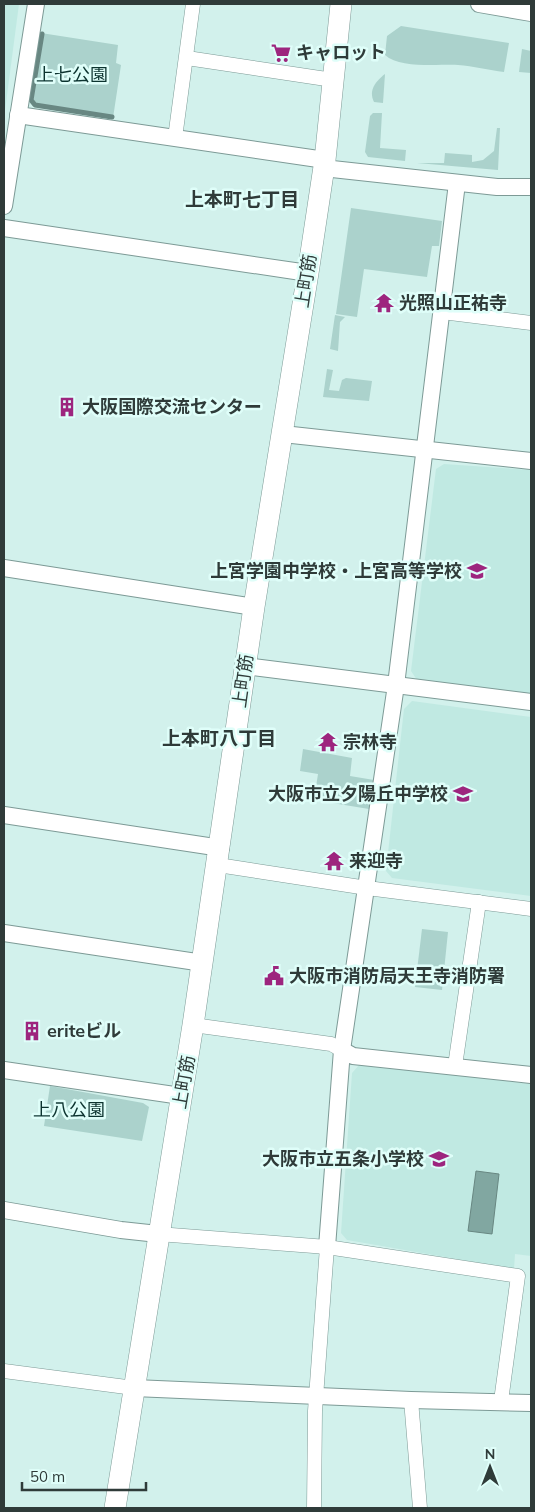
<svg xmlns="http://www.w3.org/2000/svg" width="535" height="1512" font-family="Mulish,'Noto Sans JP',sans-serif">
	<rect width="100%" height="100%" fill="#d2f1ec"/>
	<g fill="#c0e9e2">
		<path d="M4,4H19L4,118Z"/>
		<path d="M444,464L531,470V694L417,680L411,671L436,469Z"/>
		<path d="M412,701L531,717V896L392,878L386,871L404,709Z"/>
		<path d="M360,1064L531,1084V1256L515,1254L514,1269L347,1240L341,1233L352,1073Z"/>
	</g>
	<g fill="#abd2cc">
		<path d="M401,26L509,43L504,72C489,70 473,66 458,65C439,64 400,69 385,55L387,36Z"/>
		<path d="M41,33L118,45L116,63L121,65L113,118L34,106L31,100Z"/>
		<path d="M522,49L531,51V73L519,72Z"/>
		<path d="M385,74L383,103L374,102C368,90 376,81 385,74Z"/>
		<path d="M373,113H382L380,148L406,150L405,161L368,157L365,152L370,116Z"/>
		<path d="M497,128H500L498,170L417,163H444L445,153L472,155V162L483,160L494,151Z"/>
		<path d="M351,208L442,221L439,246H432L427,277L364,269L357,317L336,314Z"/>
		<path d="M335,315L345,317L340,322L338,351L330,349Z"/>
		<path d="M327,369L333,370L329,390L339,391L342,380L346,378L372,381L369,401L323,397Z"/>
		<path d="M303,749L352,758L350,776L374,780L369,809L314,800L318,774L300,771Z"/>
		<path d="M422,929L448,932L442,990L415,987Z"/>
		<path d="M50,1086L143,1103L149,1107L142,1141L44,1126Z"/>
	</g>
	<path fill="#81a7a1" stroke="#688782" d="M476,1171L499,1174L492,1234L468,1231Z"/>
	<g fill="none" stroke-linecap="round" stroke-linejoin="round">
		<path stroke="#688782" stroke-width="5" d="M42,34L31,100L35,105L112,117"/>
		<defs>
			<g id="minor">
				<path d="M187,58L333,80"/>
				<path d="M175,138L193,4"/>
				<path d="M442,312L531,323"/>
				<path d="M218,865L367,888L531,909"/>
				<path d="M193,1025L331,1044L342,1050"/>
				<path d="M455,1066L479,902"/>
				<path d="M158,1234L327,1247L518,1276L501,1401"/>
				<path d="M4,1371L134,1388"/>
				<path d="M411,1400L420,1508"/>
				<path d="M314,1508L315,1411L327,1247"/>
			</g>
			<g id="tertiary">
				<path d="M479,4L531,13"/>
				<path d="M18,115L325,160"/>
				<path d="M323,168L497,187H531"/>
				<path d="M4,206L36,4"/>
				<path d="M4,228L308,273"/>
				<path d="M283,434L531,461"/>
				<path d="M4,568L254,607"/>
				<path d="M245,666L531,702"/>
				<path d="M4,815L221,848"/>
				<path d="M4,933L203,963"/>
				<path d="M342,1050L353,1056L531,1075"/>
				<path d="M4,1070L181,1096"/>
				<path d="M4,1210L121,1230L158,1234"/>
				<path d="M327,1247L342,1050L396,685L457,183"/>
				<path d="M134,1388L411,1400L531,1403"/>
			</g>
			<path id="primary" d="M115,1508L193,1025L254,607L308,273L325,160L341,4"/>
		</defs>
		<use href="#minor" stroke="#7d9a96" stroke-width="15"/>
		<use href="#tertiary" stroke="#7d9a96" stroke-width="18"/>
		<use href="#primary" stroke="#7d9a96" stroke-width="22"/>
		<use href="#minor" stroke="#fff" stroke-width="14"/>
		<use href="#tertiary" stroke="#fff" stroke-width="16"/>
		<use href="#primary" stroke="#fff" stroke-width="21"/>
	</g>
	<defs>
		<symbol id="supermarket-bare" viewBox="-9 -9 18 18"><path d="M-6-5.5h2.5l.6 2H6L4.5 2H-2.5L-4.4-4H-6ZM-1.5 3.2a1.3 1.3 0 1 0 .1 0ZM3 3.2a1.3 1.3 0 1 0 .1 0Z" fill="#9d257e" stroke="#dffef9" stroke-width="2.5" paint-order="stroke"/></symbol>
		<symbol id="temple-bare" viewBox="-9 -9 18 18"><path d="M0-6L5-2H3V0L6.5 2.5H4V6H1.5V3h-3V6H-4V2.5H-6.5L-3 0V-2H-5Z" fill="#9d257e" stroke="#dffef9" stroke-width="2.5" paint-order="stroke"/></symbol>
		<symbol id="building-bare" viewBox="-9 -9 18 18"><path d="M-4-6H4V6H1V3H-1V6H-4ZM-2.5-4.3h1.7v1.8h-1.7ZM.8-4.3h1.7v1.8H.8ZM-2.5-1h1.7V.8h-1.7ZM.8-1h1.7V.8H.8Z" fill="#9d257e" stroke="#dffef9" stroke-width="2.5" paint-order="stroke"/></symbol>
		<symbol id="school-bare" viewBox="-9 -9 18 18"><path d="M0-5L7-2L0 1L-7-2ZM-4 1L0 2.5L4 1V4Q0 6-4 4Z" fill="#9d257e" stroke="#dffef9" stroke-width="2.5" paint-order="stroke"/></symbol>
		<symbol id="civic-bare" viewBox="-9 -9 18 18"><path d="M-.6-6.5H3V-4.5H.6V-3L4-1V1h2V6H-6V1h2V-1L-.6-3ZM-1.2 2.5V6h2.4V2.5Z" fill="#9d257e" stroke="#dffef9" stroke-width="2.5" paint-order="stroke"/></symbol>
	</defs>
	<g fill-rule="evenodd">
		<use href="#supermarket-bare" x="267" y="39" width="28" height="28"/>
		<use href="#temple-bare" x="370" y="289" width="28" height="28"/>
		<use href="#building-bare" x="53" y="393" width="28" height="28"/>
		<use href="#school-bare" x="463" y="557" width="28" height="28"/>
		<use href="#temple-bare" x="314" y="728" width="28" height="28"/>
		<use href="#school-bare" x="449" y="780" width="28" height="28"/>
		<use href="#temple-bare" x="320" y="847" width="28" height="28"/>
		<use href="#civic-bare" x="260" y="962" width="28" height="28"/>
		<use href="#building-bare" x="18" y="1017" width="28" height="28"/>
		<use href="#school-bare" x="425" y="1145" width="28" height="28"/>
	</g>
	<g text-anchor="middle" stroke-width="5" stroke-linejoin="round" paint-order="stroke">
		<g font-size="18" font-weight="bold" fill="#2f3b39" stroke="#dffef9" text-anchor="start">
			<text x="296" y="59">キャロット</text>
			<text x="399" y="309">光照山正祐寺</text>
			<text x="82" y="413">大阪国際交流センター</text>
			<text x="462" y="577" text-anchor="end">上宮学園中学校・上宮高等学校</text>
			<text x="343" y="748">宗林寺</text>
			<text x="448" y="800" text-anchor="end">大阪市立夕陽丘中学校</text>
			<text x="349" y="867">来迎寺</text>
			<text x="289" y="982">大阪市消防局天王寺消防署</text>
			<text x="47" y="1037">eriteビル</text>
			<text x="424" y="1165" text-anchor="end">大阪市立五条小学校</text>
		</g>
		<g font-size="18" fill="#0c332f" stroke="#dffef9">
			<text x="72" y="81">上七公園</text>
			<text x="69" y="1116">上八公園</text>
		</g>
		<g font-size="18" fill="#2f3b39" stroke="#dffef9">
			<text transform="translate(306 281) rotate(-81)" y="6">上町筋</text>
			<text transform="translate(243 681) rotate(-82)" y="6">上町筋</text>
			<text transform="translate(184 1082) rotate(-80)" y="6">上町筋</text>
		</g>
		<g font-size="19" font-weight="bold" fill="#2f3b39" stroke="#dffef9">
			<text x="242" y="206">上本町七丁目</text>
			<text x="219" y="745">上本町八丁目</text>
		</g>
	</g>
	<rect width="535" height="1512" fill="none" stroke="#2f3b39" stroke-width="10"/>
	<g transform="translate(490 1467)" stroke="#dffef9" stroke-width="4" paint-order="stroke">
	<path d="M0-4L9 19L0 12L-9 19Z" fill="#2f3b39"/>
	<text y="-8" font-size="14" font-weight="bold" text-anchor="middle" fill="#2f3b39">N</text>
	</g>
	<path d="M22 1482v8h124v-8" fill="none" stroke="#2f3b39" stroke-width="2.5"/>
	<text x="30" y="1482" font-size="15" fill="#2f3b39" stroke="#dffef9" stroke-width="4" paint-order="stroke">50 m</text>
</svg>
